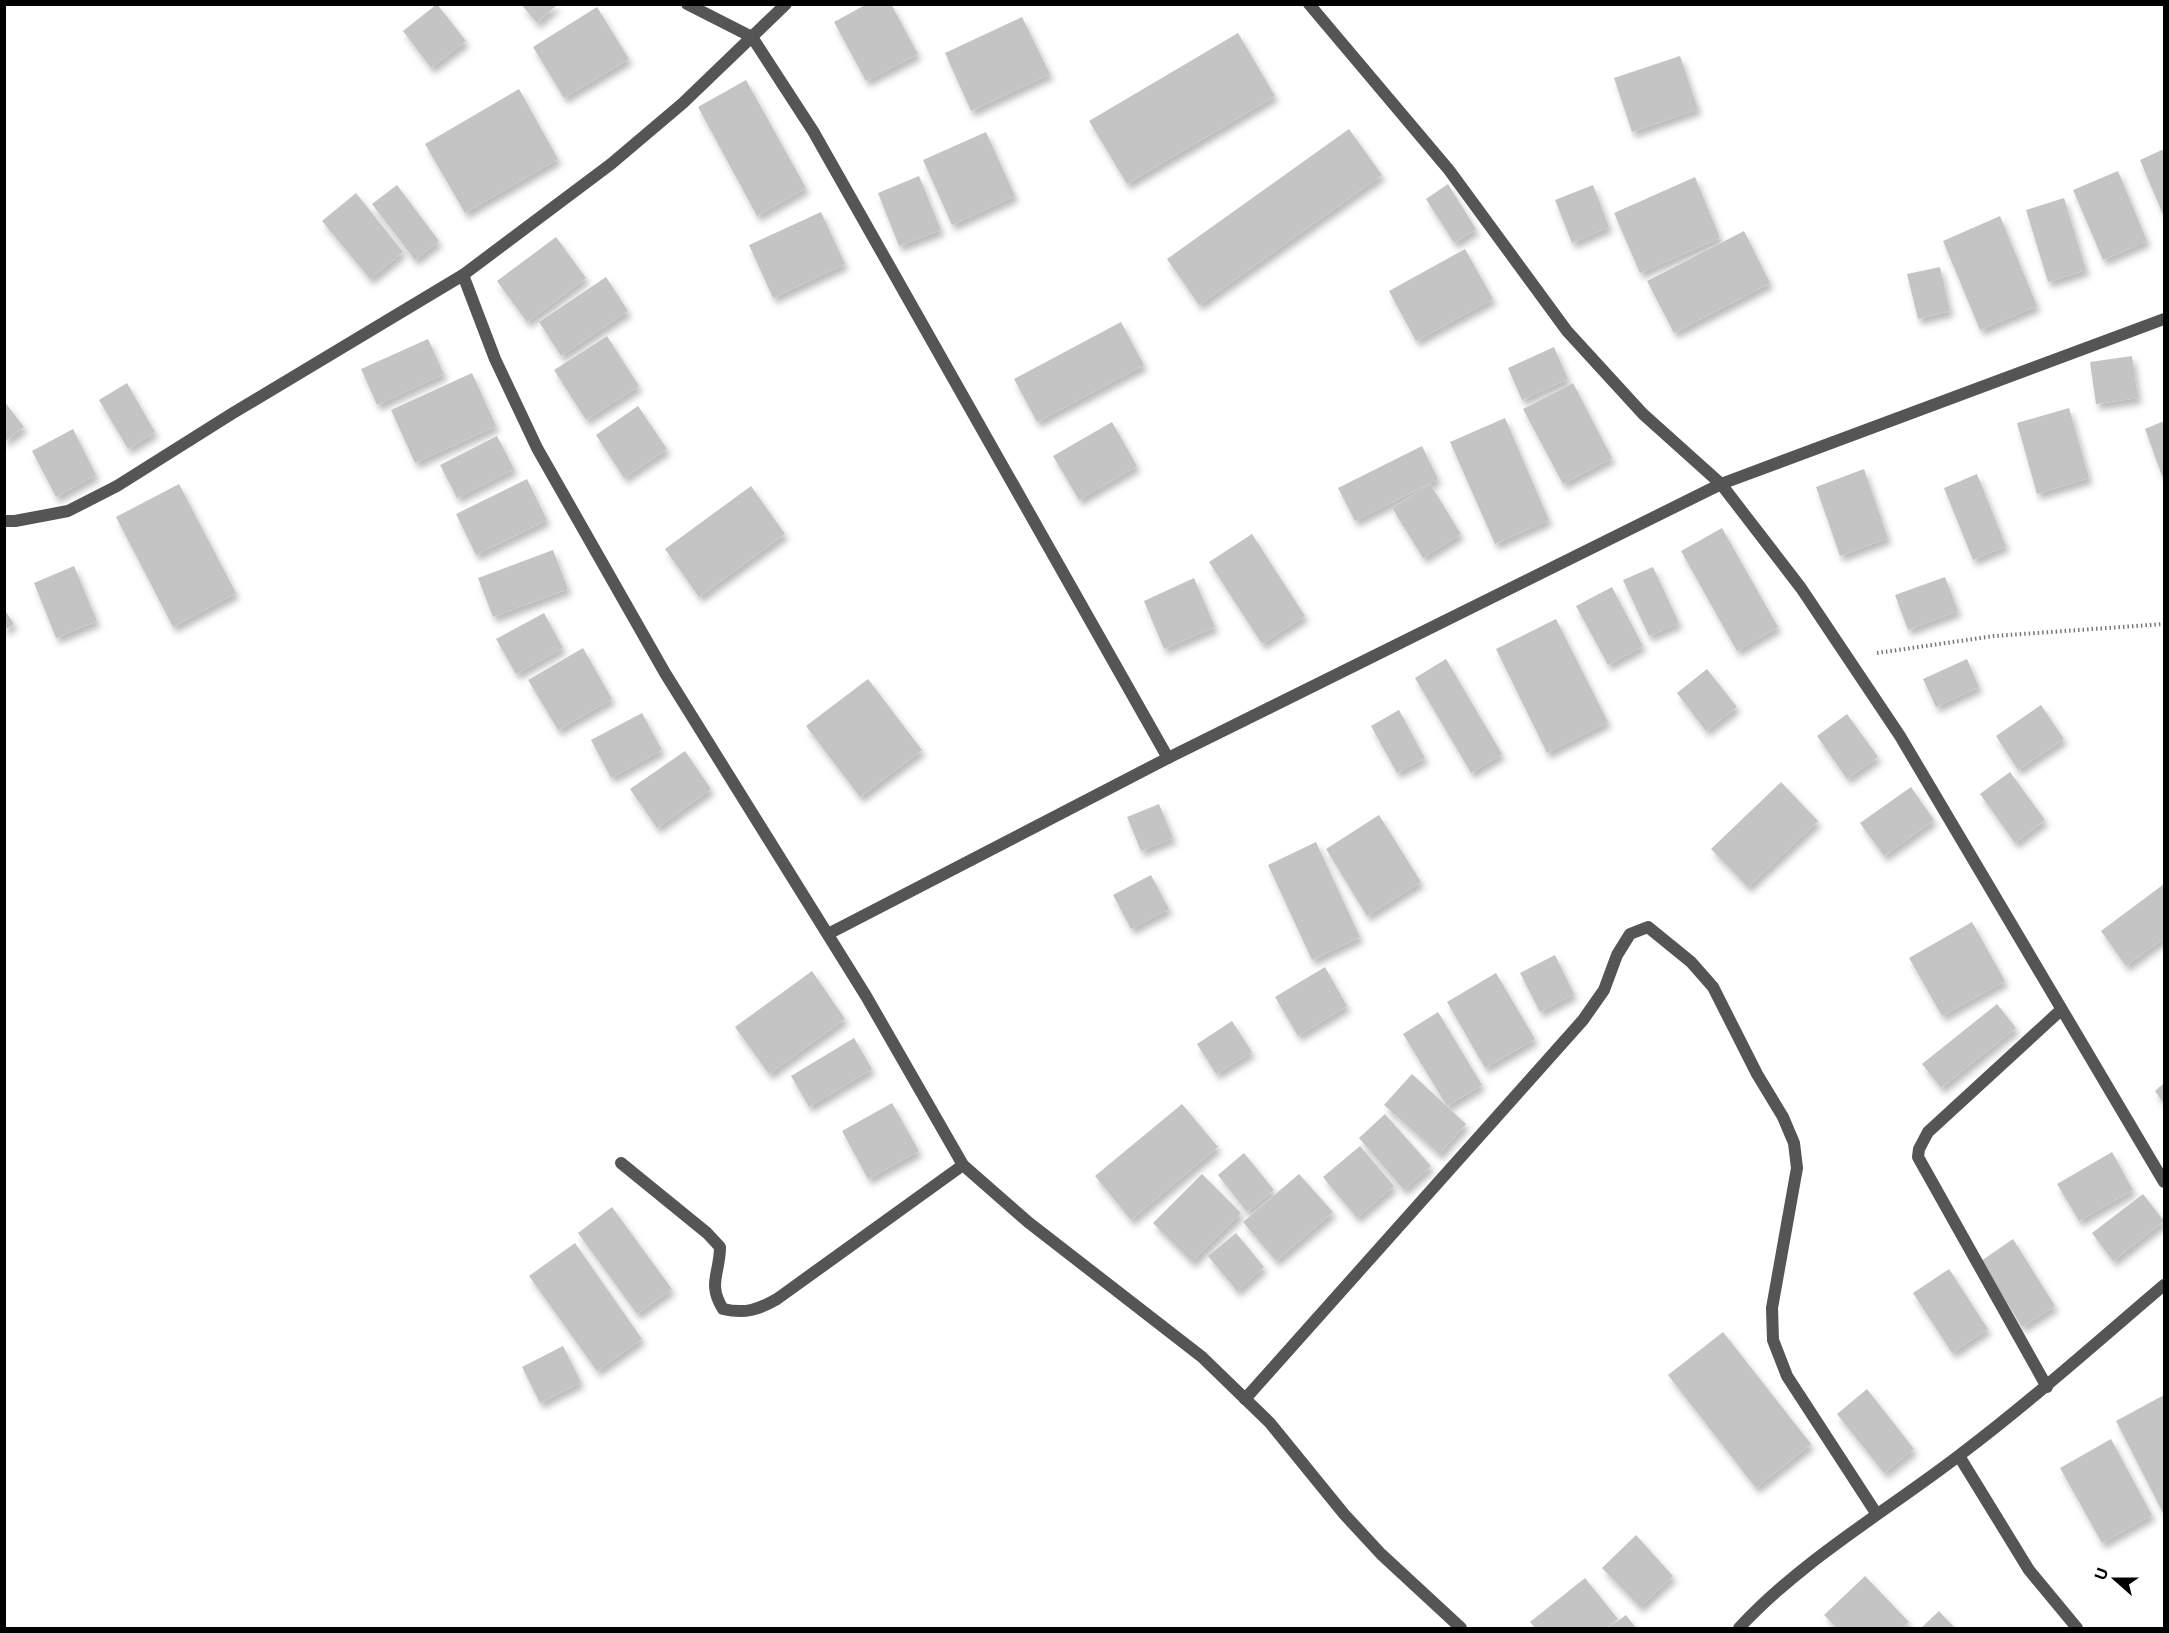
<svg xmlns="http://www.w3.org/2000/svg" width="2169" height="1633" font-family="'Noto Sans',sans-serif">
	<defs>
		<filter id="shadow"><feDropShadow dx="3.5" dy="6" stdDeviation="3" flood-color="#0004"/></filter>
	</defs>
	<rect width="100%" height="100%" fill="#fff"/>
	<g fill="#c4c4c4" filter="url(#shadow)">
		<path d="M437,4L466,41L431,68L403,31Z"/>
		<path d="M521,4H558L537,23Z"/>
		<path d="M867,4H891L918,54L866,81L834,22Z"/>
		<path d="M597,7L629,59L564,98L533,47Z"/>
		<path d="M1022,17L1050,74L971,111L945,53Z"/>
		<path d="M1238,33L1275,96L1127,184L1089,121Z"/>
		<path d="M1680,56L1698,109L1632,132L1614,78Z"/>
		<path d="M746,80L806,188L757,216L698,107Z"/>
		<path d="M519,89L558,159L465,213L425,144Z"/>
		<path d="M1349,129L1382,175L1199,305L1167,259Z"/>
		<path d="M986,132L1015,196L952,225L923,160Z"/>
		<path d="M2164,149V217L2140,160Z"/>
		<path d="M2118,171L2147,241L2103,260L2073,190Z"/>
		<path d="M919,176L941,230L899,246L878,193Z"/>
		<path d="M1695,177L1720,238L1640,273L1614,213Z"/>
		<path d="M1448,184L1476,229L1454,243L1426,199Z"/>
		<path d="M397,185L439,241L415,260L372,204Z"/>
		<path d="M1593,185L1609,227L1572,243L1555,200Z"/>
		<path d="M356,193L403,252L370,279L322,221Z"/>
		<path d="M2064,198L2086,270L2048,282L2026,210Z"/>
		<path d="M821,212L845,264L773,298L749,245Z"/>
		<path d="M2000,216L2037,306L1980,330L1943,241Z"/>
		<path d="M1744,231L1770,283L1674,333L1647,281Z"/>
		<path d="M556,237L586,278L527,322L497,281Z"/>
		<path d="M1465,249L1493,299L1416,341L1389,291Z"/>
		<path d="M1940,267L1950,311L1918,319L1907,274Z"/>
		<path d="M606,277L628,311L561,356L539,322Z"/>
		<path d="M1121,322L1144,365L1037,422L1014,379Z"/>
		<path d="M607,336L639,386L586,420L554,370Z"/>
		<path d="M428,339L444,374L377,405L361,369Z"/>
		<path d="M1554,347L1568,379L1522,400L1508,368Z"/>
		<path d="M2132,356L2138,398L2096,404L2090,362Z"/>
		<path d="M472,373L496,426L415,463L391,410Z"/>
		<path d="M127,383L155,432L128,449L99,400Z"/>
		<path d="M1573,383L1612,458L1563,484L1523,409Z"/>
		<path d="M4,401L24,427L4,442Z"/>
		<path d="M638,406L667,449L624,478L596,435Z"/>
		<path d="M2069,408L2089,478L2037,494L2017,423Z"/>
		<path d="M1505,418L1549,520L1495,544L1450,442Z"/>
		<path d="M2164,421V475L2162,476L2145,429Z"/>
		<path d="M1112,422L1137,466L1079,500L1053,456Z"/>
		<path d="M73,429L96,475L56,497L32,451Z"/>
		<path d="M497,436L514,469L457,498L440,465Z"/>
		<path d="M1422,446L1438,479L1355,521L1338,488Z"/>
		<path d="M1864,469L1888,538L1840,556L1816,487Z"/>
		<path d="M1977,474L2006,546L1973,560L1944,488Z"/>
		<path d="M527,479L547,520L476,555L456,514Z"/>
		<path d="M179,484L236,593L173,627L116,517Z"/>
		<path d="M1430,484L1461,534L1423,558L1392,508Z"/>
		<path d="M751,486L785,534L699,597L665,549Z"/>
		<path d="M1722,528L1778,627L1737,651L1681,551Z"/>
		<path d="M1252,534L1305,616L1262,644L1209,562Z"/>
		<path d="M553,550L568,589L493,617L478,578Z"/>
		<path d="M74,566L97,621L56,638L34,583Z"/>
		<path d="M1653,567L1679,623L1649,636L1623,580Z"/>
		<path d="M1945,577L1958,611L1908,630L1895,595Z"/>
		<path d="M1194,578L1215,627L1164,649L1144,601Z"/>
		<path d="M1612,587L1643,646L1608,665L1576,606Z"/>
		<path d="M4,609L14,624L4,630Z"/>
		<path d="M544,613L563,648L516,674L496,639Z"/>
		<path d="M1556,619L1608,722L1547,753L1496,649Z"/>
		<path d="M583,648L612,699L558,730L528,680Z"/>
		<path d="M1446,659L1502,754L1471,773L1415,678Z"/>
		<path d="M1967,659L1979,687L1936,707L1923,679Z"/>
		<path d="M1707,669L1737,707L1706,731L1677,693Z"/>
		<path d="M868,679L922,750L860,797L806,726Z"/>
		<path d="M2041,705L2064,739L2018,770L1996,736Z"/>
		<path d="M1399,710L1425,758L1397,773L1371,726Z"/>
		<path d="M642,713L662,750L611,778L591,740Z"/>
		<path d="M1847,714L1878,757L1847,779L1817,736Z"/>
		<path d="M685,751L711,789L657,828L630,789Z"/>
		<path d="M2010,772L2045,820L2015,843L1980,794Z"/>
		<path d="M1781,782L1818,821L1748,887L1711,849Z"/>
		<path d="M1911,787L1934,820L1884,856L1860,823Z"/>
		<path d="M1159,804L1173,838L1141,851L1127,817Z"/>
		<path d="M1379,815L1421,882L1367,916L1326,849Z"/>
		<path d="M1316,842L1360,937L1312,960L1268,865Z"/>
		<path d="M1151,875L1169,909L1131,929L1113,895Z"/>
		<path d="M2164,884V938L2126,966L2101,931Z"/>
		<path d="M1972,922L2005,981L1942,1016L1909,958Z"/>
		<path d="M1555,955L1574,994L1540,1012L1520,973Z"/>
		<path d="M1325,967L1347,1006L1298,1036L1275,997Z"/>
		<path d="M812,971L845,1019L769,1074L735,1027Z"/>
		<path d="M1496,973L1535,1039L1485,1068L1447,1002Z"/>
		<path d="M1997,1004L2016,1028L1941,1088L1922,1064Z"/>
		<path d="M1438,1012L1482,1085L1447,1106L1403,1034Z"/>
		<path d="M1232,1021L1252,1052L1216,1074L1197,1044Z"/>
		<path d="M854,1038L872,1069L809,1107L791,1076Z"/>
		<path d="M1412,1074L1466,1124L1439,1154L1384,1105Z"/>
		<path d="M2164,1083V1104L2155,1091Z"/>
		<path d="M892,1103L919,1151L868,1179L842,1131Z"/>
		<path d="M1182,1104L1218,1147L1131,1220L1095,1176Z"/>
		<path d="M1385,1114L1431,1166L1404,1190L1359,1138Z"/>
		<path d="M1360,1146L1394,1186L1357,1218L1323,1177Z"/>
		<path d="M2112,1152L2133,1190L2079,1221L2057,1184Z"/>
		<path d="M1244,1153L1274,1190L1247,1212L1218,1175Z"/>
		<path d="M1202,1174L1241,1213L1192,1262L1153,1223Z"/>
		<path d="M1299,1174L1333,1212L1276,1261L1243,1222Z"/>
		<path d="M2143,1194L2164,1221L2113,1261L2092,1233Z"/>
		<path d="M612,1207L672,1289L637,1314L578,1233Z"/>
		<path d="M1236,1233L1264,1267L1237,1291L1208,1256Z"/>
		<path d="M2013,1239L2055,1306L2022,1327L1981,1261Z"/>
		<path d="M575,1243L642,1339L597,1371L529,1276Z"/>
		<path d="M1949,1269L1988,1329L1952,1353L1913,1293Z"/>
		<path d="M1723,1332L1811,1444L1756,1488L1668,1375Z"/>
		<path d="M563,1346L581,1382L540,1403L522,1367Z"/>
		<path d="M1867,1389L1914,1449L1884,1473L1837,1414Z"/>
		<path d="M2164,1395V1512L2163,1513L2116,1421Z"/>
		<path d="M2111,1439L2152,1515L2102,1543L2060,1468Z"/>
		<path d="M1636,1535L1673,1576L1640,1607L1602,1568Z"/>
		<path d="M1865,1576L1909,1622L1902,1628H1837L1824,1615Z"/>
		<path d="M1585,1578L1618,1619L1606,1628H1535L1530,1622Z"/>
		<path d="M1939,1611L1955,1628H1921Z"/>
		<path d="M1626,1615L1636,1628H1608Z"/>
	</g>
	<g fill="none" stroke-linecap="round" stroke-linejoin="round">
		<path stroke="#777" stroke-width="4" stroke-dasharray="1.5 3" stroke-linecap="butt" d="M1877,653L1994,636L2164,624"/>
		<g stroke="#555" stroke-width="12">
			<path d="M687,4L752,37L813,131L1168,758"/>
			<path d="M1309,4L1449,170L1567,331L1643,414L1721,484L1801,588L1900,736L2164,1182"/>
			<path d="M463,275L495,359L537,448L665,673L866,996L963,1165L1028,1222L1202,1357L1270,1423L1344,1514L1381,1554L1461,1628"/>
			<path d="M4,521H15L68,511L117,486L233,413L463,275L611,164L683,103L786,4"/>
			<path d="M828,934L1168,758L1721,484L2164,319"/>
			<path d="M621,1163L707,1233L720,1247C720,1273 707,1284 723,1309C745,1314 758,1310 777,1299L963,1165"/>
			<path d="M2047,1387L1918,1157L1919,1149L1928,1132L2061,1010"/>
			<path d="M1245,1399L1583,1020L1604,990L1617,955L1630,934L1648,927L1691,962L1713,987L1757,1074L1783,1117L1794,1143L1797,1168L1772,1308L1773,1340L1787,1376L1876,1513"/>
			<path d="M1959,1456L2029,1570L2077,1628"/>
			<path d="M1739,1628C1803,1559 1887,1511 1961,1454C2031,1401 2097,1342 2164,1285"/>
		</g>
	</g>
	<rect width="2169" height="1633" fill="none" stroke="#000000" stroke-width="12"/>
	<g transform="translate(2115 1579) rotate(291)" stroke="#ffffff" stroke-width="4.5" paint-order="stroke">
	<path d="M0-4.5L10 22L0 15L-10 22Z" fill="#000000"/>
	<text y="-9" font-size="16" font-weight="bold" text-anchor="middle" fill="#000000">U</text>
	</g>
</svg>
